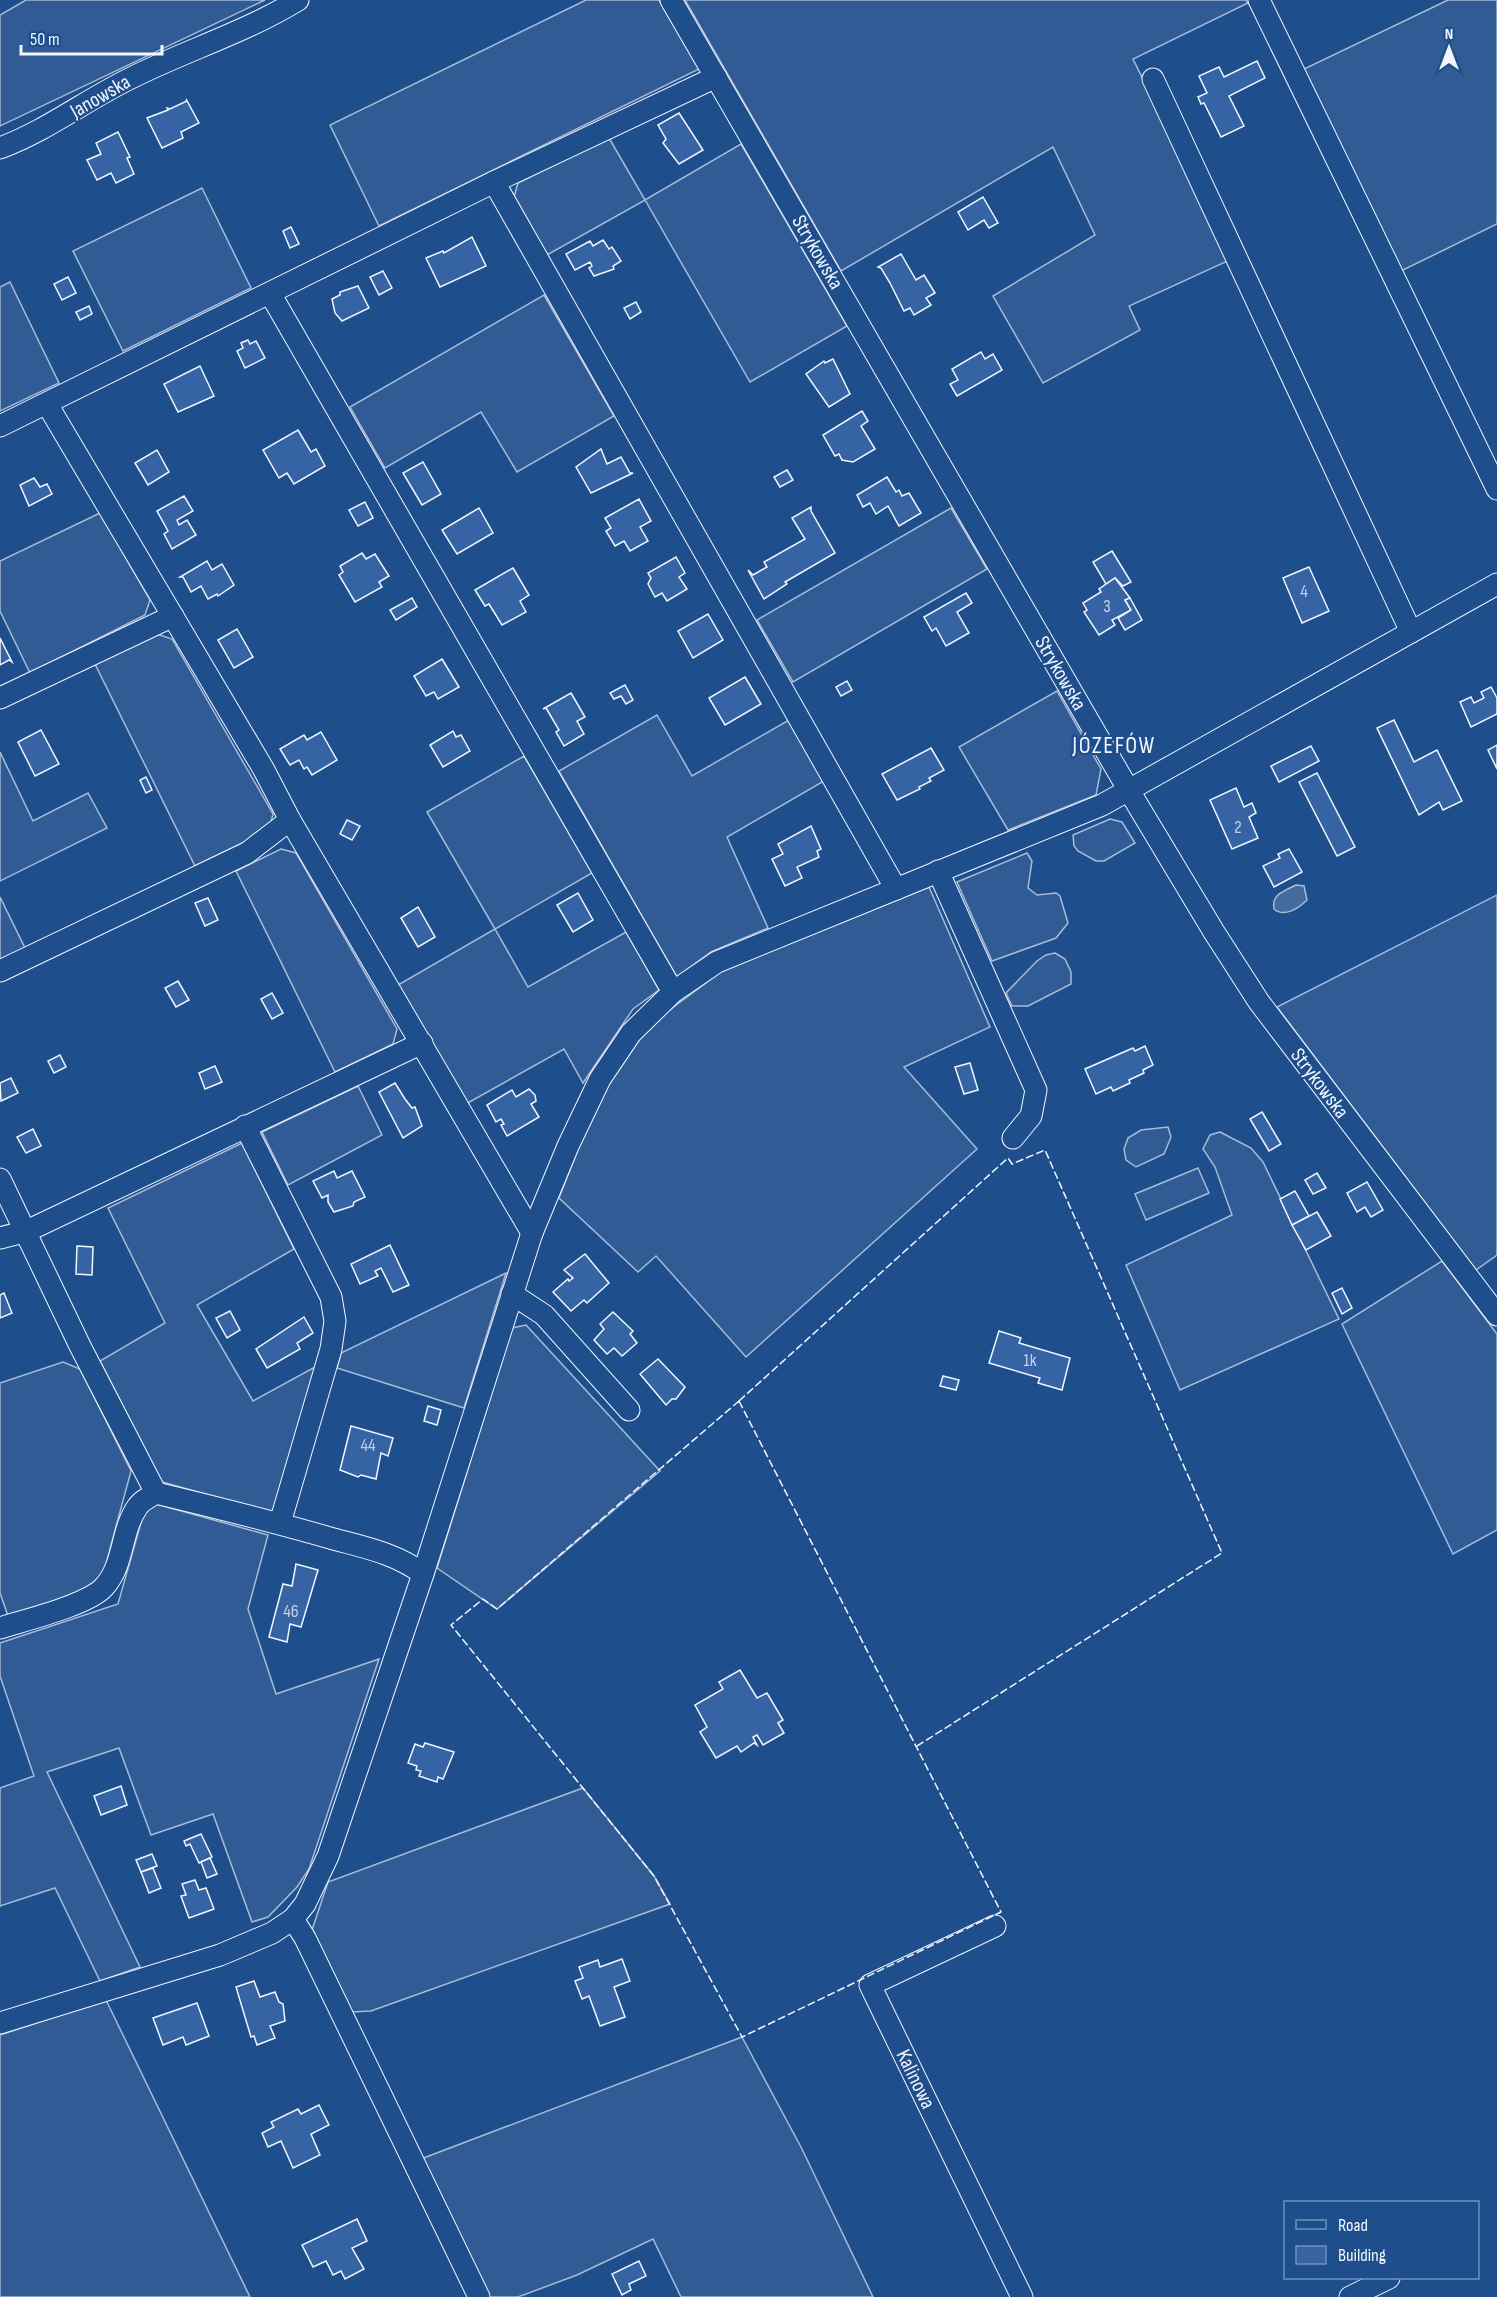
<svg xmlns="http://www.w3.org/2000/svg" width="1497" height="2297" font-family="'Sofia Sans Condensed',sans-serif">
	<rect width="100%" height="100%" fill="#1f4e8c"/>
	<g fill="#305b95" stroke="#a8bbd7" stroke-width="1.5">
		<path d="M26,0H265L0,126V15Z"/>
		<path d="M586,0H659L699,69L379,226L330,125Z"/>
		<path d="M685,0H1246L1248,3L1133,59L1232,259L1129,306L1140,330L1043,383L993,296L1095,235L1053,147L841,271Z"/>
		<path d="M1448,0H1497V224L1401,271L1304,69Z"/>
		<path d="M609,138L645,200L741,144L847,326L750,382L645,200L547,255L514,197L518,183Z"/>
		<path d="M202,188L251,288L123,351L73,251Z"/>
		<path d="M10,282L59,383L0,411V287Z"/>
		<path d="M544,295L614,416L517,472L481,412L385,468L350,407Z"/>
		<path d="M951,508L987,569L793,682L757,620Z"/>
		<path d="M100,513L150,600L145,615L30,673L0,611V561Z"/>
		<path d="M157,634L172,639L273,814L269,830L195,866L95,664Z"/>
		<path d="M1057,691L1101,769L1096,795L1008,830L959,747Z"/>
		<path d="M657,715L692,776L789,720L824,781L727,837L768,928L711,952L677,977L559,771Z"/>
		<path d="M0,752L33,821L88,793L107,828L0,881Z"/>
		<path d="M524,756L592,873L495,929L528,987L626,932L659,990L633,1009L583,1083L564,1049L466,1104L398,985L495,929L427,812Z"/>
		<path d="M1110,819L1122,822L1135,843L1104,861H1096L1078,851L1074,846L1073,835Z"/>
		<path d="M281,849L296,853L397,1029L393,1044L335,1072L236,871Z"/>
		<path d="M1027,853L1032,861L1028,888L1037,895L1056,893L1060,896L1068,923L1056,938L992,961L957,882Z"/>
		<path d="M929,887L990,1027L904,1067L977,1149L746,1357L656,1256L638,1272L559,1198L597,1101L648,1026L722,971Z"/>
		<path d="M1497,895V1255L1476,1270L1277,1007Z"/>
		<path d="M0,897L25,948L0,961Z"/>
		<path d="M1055,953L1065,959L1071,972V984L1028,1006H1012L1006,993L1037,961L1046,955Z"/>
		<path d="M358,1086L382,1135L288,1185L262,1132Z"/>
		<path d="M1168,1127L1171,1137L1164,1154L1136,1167L1126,1160L1124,1149L1128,1138L1141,1130Z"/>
		<path d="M1220,1132L1251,1148L1263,1162L1339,1319L1180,1390L1126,1265L1232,1215L1215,1167L1203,1149L1210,1135Z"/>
		<path d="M242,1143L294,1249L197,1305L253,1401L315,1367L274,1513L162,1482L100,1361L165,1323L108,1208Z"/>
		<path d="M1198,1168L1209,1193L1146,1220L1135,1194Z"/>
		<path d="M1442,1261L1497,1334V1530L1453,1554L1342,1324Z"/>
		<path d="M506,1273L464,1408L337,1368L341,1353Z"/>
		<path d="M526,1325L660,1471L497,1609L437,1568L512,1328Z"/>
		<path d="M63,1362L80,1369L131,1471L100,1586L8,1616L0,1593V1383Z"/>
		<path d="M156,1504L268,1535L248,1609L276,1694L379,1659L309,1869L297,1887L268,1917L252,1922L213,1814L151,1835L119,1748L47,1772L140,1967L100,1981L55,1888L0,1906V1788L34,1776L0,1676V1643L118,1604L144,1512Z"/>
		<path d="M583,1788L654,1876L670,1904L371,2011L352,2012L312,1930L328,1882Z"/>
		<path d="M106,2000L250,2297H0V2035Z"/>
		<path d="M742,2037L802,2149L873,2297H681L653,2239L577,2275L518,2297H487L421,2159Z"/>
	</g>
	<path fill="#446ba0" stroke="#a8bbd7" stroke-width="1.5" d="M1296,885L1304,886L1307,900C1299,908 1284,918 1274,909C1271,894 1285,891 1296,885Z"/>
	<g fill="#3563a3" stroke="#f2f6ff" stroke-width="1.5">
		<path d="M1257,61L1265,78L1229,96L1244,126L1221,137L1204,103L1201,104L1198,97L1207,93L1199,76L1219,67L1224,77Z"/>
		<path d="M186,99L199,123L181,132L183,138L162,148L147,118L168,110L167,108L170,109L187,101Z"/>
		<path d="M679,113L703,150L679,164L663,143L666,139L658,125Z"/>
		<path d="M118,132L130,157L127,158L134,174L116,183L111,173L97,180L87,160L101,154L96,143Z"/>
		<path d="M983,197L998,223L989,228L984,220L968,230L958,212Z"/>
		<path d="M291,227L299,244L290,248L283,231Z"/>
		<path d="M472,237L486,266L440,287L426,258L443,251L444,253Z"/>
		<path d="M603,240L609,249L612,247L621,261L613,266L614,269L594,276L589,268L592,266L590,262L575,270L566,254L590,241L593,246Z"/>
		<path d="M901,254L916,280L924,275L935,293L926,298L931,305L914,315L910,308L904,311L890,283L881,268L878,267Z"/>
		<path d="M383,271L392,288L379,295L370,277Z"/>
		<path d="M68,277L76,293L62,300L54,284Z"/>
		<path d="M358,286L369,308L342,321L335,313L332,299L340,295V292Z"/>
		<path d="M636,302L641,312L630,319L624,308Z"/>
		<path d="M89,306L92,314L80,320L76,312Z"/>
		<path d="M248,340L250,344L256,341L265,358L245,368L237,351L243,348L241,343Z"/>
		<path d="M981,352L985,359L993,354L1002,370L957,396L950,384L958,380L952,369Z"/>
		<path d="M833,359L850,394L829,407L806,374L824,361L825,363Z"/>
		<path d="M200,366L214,396L178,412L164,384Z"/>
		<path d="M862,411L868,421L861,426L875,449L853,462L842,460L839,454L835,456L823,435Z"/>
		<path d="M298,430L311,452L316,449L325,466L294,484L287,473L279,478L263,450Z"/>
		<path d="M601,449L607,464L621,457L630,473H633L591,493L576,467Z"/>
		<path d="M157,450L169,472L148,485L135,463Z"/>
		<path d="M423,462L441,494L422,505L403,473Z"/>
		<path d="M787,470L793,480L780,487L774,477Z"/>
		<path d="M887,477L896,492L899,490L902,496L909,493L921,513L899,526L888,506L876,514L870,503L863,507L857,495Z"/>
		<path d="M34,478L40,487L47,484L52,494L29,506L20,485Z"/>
		<path d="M184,496L193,511L177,520L179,525L187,520L196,535L172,549L164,534L168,531L157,511Z"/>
		<path d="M639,499L651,521L640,527L648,541L630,551L624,541L615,546L606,531L611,528L605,518Z"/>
		<path d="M365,502L373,518L358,526L349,510Z"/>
		<path d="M811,507V511L835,553L785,582L787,584L764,599L748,570L753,575L767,567L764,562L805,539L792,518Z"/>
		<path d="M479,508L493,533L457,554L442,530Z"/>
		<path d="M1112,551L1131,582L1123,586L1115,578L1106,584L1093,562Z"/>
		<path d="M362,553L366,559L375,554L389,576L379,582L382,587L355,602L339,575L343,572L340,566Z"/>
		<path d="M676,557L685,573L679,577L687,589L667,601L662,593L655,597L648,584L651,578L648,573Z"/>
		<path d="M207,561L212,570L222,564L234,585L218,596L217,594L208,599L201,586L191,592L183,577H180Z"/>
		<path d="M1309,567L1329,611L1302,623L1283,578Z"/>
		<path d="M513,568L529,595L520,601L526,612L502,625L489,604L485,606L475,590Z"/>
		<path d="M1115,578L1130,598L1125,600L1131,610L1112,620L1115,625L1099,635L1084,612L1087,610L1083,603L1101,592L1099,589Z"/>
		<path d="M966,593L972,603L957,612L969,633L946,646L936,628L932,631L924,617Z"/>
		<path d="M412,598L417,607L396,620L390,610Z"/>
		<path d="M1130,598L1142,620L1125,630L1118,618L1131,610L1125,600Z"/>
		<path d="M708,614L723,640L693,658L678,631Z"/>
		<path d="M237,629L253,657L234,668L218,640Z"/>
		<path d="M0,638L12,662L9,660L0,665Z"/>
		<path d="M442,659L459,687L438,699L434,692L426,696L414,676Z"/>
		<path d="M745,677L761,704L725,725L709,698Z"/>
		<path d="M847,681L852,690L841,696L836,687Z"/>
		<path d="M625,685L633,700L626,704L621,696L614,699L610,693Z"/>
		<path d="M1491,687L1497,698V714L1471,727L1460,702L1471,697L1474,703L1484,698L1481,692Z"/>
		<path d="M571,693L585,717L577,721L584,734L564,746L556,732L559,730L546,708L543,709Z"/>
		<path d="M1394,720L1414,762L1437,750L1462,801L1443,810L1439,802L1419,815L1377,728Z"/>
		<path d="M41,730L59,764L35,776L18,742Z"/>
		<path d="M453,731L456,737L461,735L470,751L443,767L430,745Z"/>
		<path d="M321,732L337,760L312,775L307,767L304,769L299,760L290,765L280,749L304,735L307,740Z"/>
		<path d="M1497,745V769L1488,750Z"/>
		<path d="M1311,746L1319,761L1279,782L1271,766Z"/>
		<path d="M931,748L944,770L929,778L931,781L919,787L920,789L897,800L882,774Z"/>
		<path d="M1317,773L1355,847L1337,856L1299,782Z"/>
		<path d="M146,777L152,790L146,793L140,780Z"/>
		<path d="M1236,788L1244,807L1252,803L1256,813L1249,817L1258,838L1232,849L1210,800Z"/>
		<path d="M347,820L360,826L352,840L340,834Z"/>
		<path d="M811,826L821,849L817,851L819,857L797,867L802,878L785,886L772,859L783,854L778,844Z"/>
		<path d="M1289,849L1302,872L1274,887L1263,866L1280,858L1278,854Z"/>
		<path d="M578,893L593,920L573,932L557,905Z"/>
		<path d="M208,898L218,920L205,926L195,903Z"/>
		<path d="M418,907L435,937L418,947L401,918Z"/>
		<path d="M178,981L189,1000L176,1007L165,988Z"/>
		<path d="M272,993L283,1013L272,1019L261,999Z"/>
		<path d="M1145,1046L1153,1065L1143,1070L1144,1073L1129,1080L1130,1083L1113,1091L1111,1087L1096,1094L1085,1069L1133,1048L1135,1051Z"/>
		<path d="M60,1055L66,1067L54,1073L48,1061Z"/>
		<path d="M970,1063L978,1090L964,1094L955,1067Z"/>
		<path d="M215,1066L222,1082L205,1089L199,1073Z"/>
		<path d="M11,1078L18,1093L1,1101L0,1083Z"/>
		<path d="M395,1083L405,1099L412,1108L415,1107L422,1126L403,1138L379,1092Z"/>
		<path d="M529,1089L535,1095L536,1101L531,1104L539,1117L507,1136L501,1125L504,1124L501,1119L496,1122L487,1105L512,1090L516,1097Z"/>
		<path d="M1262,1112L1281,1144L1269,1151L1250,1119Z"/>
		<path d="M33,1129L41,1146L26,1153L17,1137Z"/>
		<path d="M334,1171L337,1178L352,1171L365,1197L354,1202L353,1206L334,1212L328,1202V1195L322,1198L313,1181Z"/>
		<path d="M1317,1173L1326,1188L1313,1194L1305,1180Z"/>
		<path d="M1367,1182L1383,1210L1371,1217L1365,1207L1357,1212L1347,1193Z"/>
		<path d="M1295,1191L1309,1216L1292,1225L1280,1199Z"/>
		<path d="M1317,1212L1331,1236L1306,1250L1292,1225Z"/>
		<path d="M390,1245L409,1285L393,1292L381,1268L375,1271L378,1276L360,1284L351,1264Z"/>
		<path d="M77,1246L93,1247L92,1275L76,1274Z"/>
		<path d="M585,1254L609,1283L587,1303L584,1300L571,1311L553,1292L568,1279L569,1281L573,1278L564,1270Z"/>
		<path d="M1342,1288L1352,1308L1342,1314L1332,1293Z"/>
		<path d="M4,1293L12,1313L0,1318V1295Z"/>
		<path d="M230,1311L240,1330L227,1338L216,1318Z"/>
		<path d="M613,1312L633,1331L630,1334L637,1343L622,1356L614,1348L607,1354L594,1340L604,1329L600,1324Z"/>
		<path d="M304,1317L313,1333L297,1343L300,1349L267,1368L256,1349Z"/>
		<path d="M999,1331L1021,1338L1019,1343L1070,1358L1062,1390L1038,1383L1040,1378L989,1363Z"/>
		<path d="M658,1359L685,1387L676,1399H672L666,1405L640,1374Z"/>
		<path d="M943,1376L959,1380L956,1390L940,1386Z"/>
		<path d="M428,1406L441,1410L437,1425L424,1421Z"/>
		<path d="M351,1426L393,1438L388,1456L381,1453L376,1479L361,1475L358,1477L340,1470Z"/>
		<path d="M296,1564L318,1570L301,1627L290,1624L287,1642L269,1637L283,1584L292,1586Z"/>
		<path d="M740,1670L757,1698L767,1693L783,1720L778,1723L784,1733L763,1745L757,1735L753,1737L757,1745L754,1743L741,1752L737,1746L716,1758L700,1732L707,1727L695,1705L723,1689L719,1682Z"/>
		<path d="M425,1743L454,1752L443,1779L438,1777L437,1782L419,1776L421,1771L416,1770L417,1766L408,1763L415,1744L423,1747Z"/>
		<path d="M121,1786L127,1805L101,1815L94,1796Z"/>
		<path d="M201,1834L212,1857L199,1863L190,1844L186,1846L184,1841Z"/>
		<path d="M152,1854L157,1866L141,1872L136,1860Z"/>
		<path d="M210,1858L217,1874L207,1878L201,1862Z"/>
		<path d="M153,1868L161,1888L149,1893L141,1872Z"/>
		<path d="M195,1880L199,1890L206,1888L214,1909L189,1918L181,1896L186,1895L182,1884Z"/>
		<path d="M622,1959L630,1981L614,1987L625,2017L600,2026L589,1996L582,1999L575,1981L583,1978L579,1967L598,1960L600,1967Z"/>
		<path d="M254,1981L260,1997L275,1992L279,2002L283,2004L285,2021L270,2026L275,2038L257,2045L254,2036L251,2037L236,1987Z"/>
		<path d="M197,2003L209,2036L186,2045L183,2037L163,2045L153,2018Z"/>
		<path d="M319,2105L329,2125L311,2134L320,2155L293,2168L281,2141L268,2147L262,2133L274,2127L271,2122L298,2109L301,2114Z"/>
		<path d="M357,2219L367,2241L352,2248L364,2269L345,2279L341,2271L333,2275L326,2261L313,2267L302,2245Z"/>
		<path d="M639,2261L646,2276L629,2284L631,2290L622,2295L612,2274Z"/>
	</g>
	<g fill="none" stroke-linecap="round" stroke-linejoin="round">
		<defs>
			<g id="minor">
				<path d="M671,0L1128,789L1214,932L1259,1002L1497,1315"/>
				<path d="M1259,0L1497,489"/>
				<path d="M1153,79L1411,632"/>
				<path d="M0,148C48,130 87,99 133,77C187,50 246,32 298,0"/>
				<path d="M494,182L896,889"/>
				<path d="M271,295L673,992"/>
				<path d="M47,404L264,770L290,820L532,1233"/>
				<path d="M0,426L494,182L716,77"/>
				<path d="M0,698L173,616"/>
				<path d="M938,871L1036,1090L1031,1116L1013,1138"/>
				<path d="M0,971L247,853L290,820"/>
				<path d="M245,1126L331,1297L335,1321L331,1349L280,1523"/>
				<path d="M0,1179L80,1346L156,1493"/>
				<path d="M0,1238L27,1231L422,1043"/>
				<path d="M512,1294L544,1315L629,1410"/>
				<path d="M0,1628C25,1620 88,1605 104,1587C125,1564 120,1531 138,1506C142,1500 150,1497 156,1493C214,1507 272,1521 330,1538C362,1547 396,1553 423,1574"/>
				<path d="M293,1919L305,1938L479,2297"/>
				<path d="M995,1926L870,1985L1022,2297"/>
				<path d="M0,2023L220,1955L272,1933L293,1919L305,1904L328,1856L423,1574L532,1233L568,1146L600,1079L631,1033L673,992L717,962L1102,805L1497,584"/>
				<path d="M1350,2297L1389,2278"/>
			</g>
		</defs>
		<use href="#minor" stroke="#f2f6ff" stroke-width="23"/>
		<use href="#minor" stroke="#1f4e8c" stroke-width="21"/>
		<g stroke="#f2f6ff" stroke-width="1.5" stroke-dasharray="8 3" stroke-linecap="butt">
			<path d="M739,1401L1001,1912L742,2037L654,1876L451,1625L483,1599L497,1609Z"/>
			<path d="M739,1401L1008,1158L1012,1164L1045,1150L1222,1553L917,1746"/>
		</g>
	</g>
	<g text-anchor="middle" stroke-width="4.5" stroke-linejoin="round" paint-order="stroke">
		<g font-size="18" fill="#c3d1e8">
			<text x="1304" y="597">4</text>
			<text x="1107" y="612">3</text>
			<text x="1238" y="833">2</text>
			<text x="1030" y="1366">1k</text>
			<text x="368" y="1451">44</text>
			<text x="291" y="1617">46</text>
		</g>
		<g font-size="21" fill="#f2f6ff" stroke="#1f4e8c">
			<text transform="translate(100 96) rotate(-30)" y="7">Janowska</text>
			<text transform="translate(818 252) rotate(60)" y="7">Strykowska</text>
			<text transform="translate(1061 673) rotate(60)" y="7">Strykowska</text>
			<text transform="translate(1320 1083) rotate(53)" y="7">Strykowska</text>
			<text transform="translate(916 2079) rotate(64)" y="7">Kalinowa</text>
		</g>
		<g font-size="24" letter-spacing="1.5" fill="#f2f6ff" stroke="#1f4e8c">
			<text x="1114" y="753">JÓZEFÓW</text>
		</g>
	</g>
	<rect x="1284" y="2201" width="195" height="78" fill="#1f4e8c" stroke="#7391ba" stroke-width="1.5"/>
	<rect x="1296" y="2220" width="30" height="9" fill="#1f4e8c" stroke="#7391ba" stroke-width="1.5"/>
	<text x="1338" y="2231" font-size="18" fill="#f2f6ff">Road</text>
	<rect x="1296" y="2246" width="30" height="18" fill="#3563a3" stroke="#7391ba" stroke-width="1.5"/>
	<text x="1338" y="2261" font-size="18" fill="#f2f6ff">Building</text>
	<g transform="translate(1449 48)" stroke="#1f4e8c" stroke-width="4.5" paint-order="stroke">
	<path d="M0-4.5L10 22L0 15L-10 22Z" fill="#f2f6ff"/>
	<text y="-9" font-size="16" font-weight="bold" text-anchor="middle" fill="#f2f6ff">N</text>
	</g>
	<path d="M21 45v9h141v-9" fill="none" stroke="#f2f6ff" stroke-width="3"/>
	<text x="30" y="45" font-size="18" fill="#f2f6ff" stroke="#1f4e8c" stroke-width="4.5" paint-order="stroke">50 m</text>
</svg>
